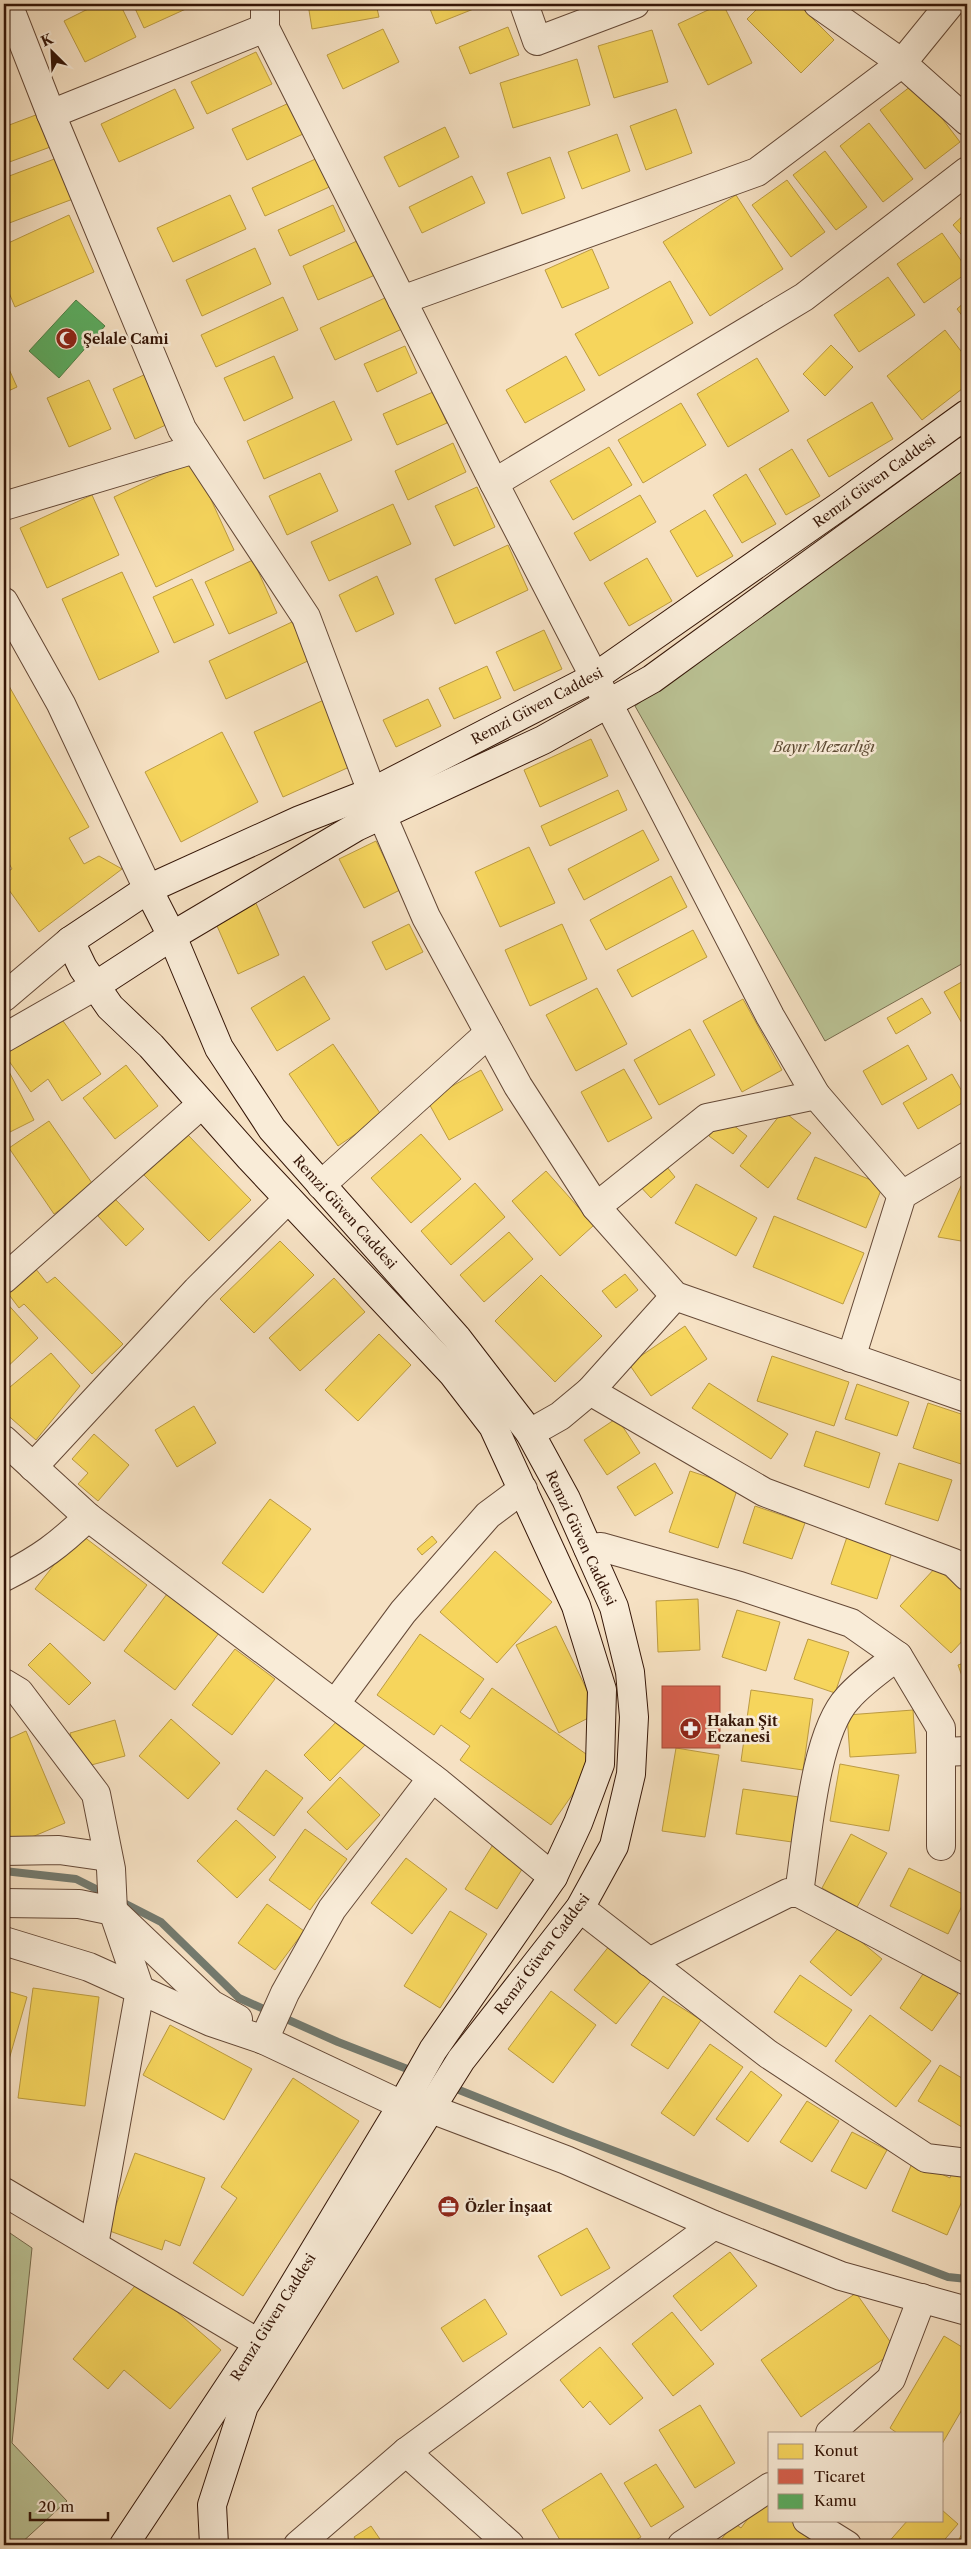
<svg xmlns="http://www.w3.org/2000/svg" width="971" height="2549" font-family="'Libre Caslon Text',serif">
	<rect width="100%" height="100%" fill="#f6e1c3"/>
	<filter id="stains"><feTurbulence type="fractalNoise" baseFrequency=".004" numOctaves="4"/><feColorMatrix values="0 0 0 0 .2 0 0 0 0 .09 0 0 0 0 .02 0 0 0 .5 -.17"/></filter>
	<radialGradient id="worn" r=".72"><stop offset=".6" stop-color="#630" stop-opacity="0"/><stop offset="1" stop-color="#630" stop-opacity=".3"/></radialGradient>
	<g fill="#bbc395" stroke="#786c4e">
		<path d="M967,467V961L825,1041L635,706Z"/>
		<path d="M4,2229L32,2248L12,2443L67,2501L19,2545H4Z"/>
	</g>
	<g fill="#f6d55c" stroke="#bc9b42">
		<path d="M98,4H120L136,37L85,62L64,21Z"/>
		<path d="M133,4H186L188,8L144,28Z"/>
		<path d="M308,4H376L379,17L312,29Z"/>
		<path d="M428,4H486L436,24Z"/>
		<path d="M721,4H723L752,63L708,85L678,24Z"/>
		<path d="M762,4H798L834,40L801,73L747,19Z"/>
		<path d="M508,27L519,55L470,74L459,47Z"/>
		<path d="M383,29L399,62L343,89L327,55Z"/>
		<path d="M652,30L668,82L614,98L598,46Z"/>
		<path d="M256,52L272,84L207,114L191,82Z"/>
		<path d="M577,59L590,105L513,128L500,83Z"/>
		<path d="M915,83L960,142L925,169L880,110Z"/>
		<path d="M175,89L194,128L119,162L101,124Z"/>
		<path d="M289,103L303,134L247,160L232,129Z"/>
		<path d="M676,109L692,153L646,170L630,126Z"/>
		<path d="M41,113L53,146L4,164V127Z"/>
		<path d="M869,123L913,179L883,202L840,146Z"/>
		<path d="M445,127L459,157L399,187L384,157Z"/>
		<path d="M617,134L630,171L582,189L568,152Z"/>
		<path d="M825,151L867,207L836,230L793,175Z"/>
		<path d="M322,156L336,184L265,216L252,188Z"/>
		<path d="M550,157L565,198L522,214L507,173Z"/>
		<path d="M57,158L73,199L4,225V178Z"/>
		<path d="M472,176L485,203L422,233L409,207Z"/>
		<path d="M787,180L825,232L791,257L752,205Z"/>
		<path d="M230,195L246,229L173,262L157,228Z"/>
		<path d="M736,195L783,269L710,316L663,242Z"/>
		<path d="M333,205L345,231L290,256L278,230Z"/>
		<path d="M967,212V241L953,225Z"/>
		<path d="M69,215L94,272L15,307L4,281V245Z"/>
		<path d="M942,233L967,269V273L924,303L897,264Z"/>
		<path d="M359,240L375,275L318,300L303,266Z"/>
		<path d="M255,248L271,284L202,316L186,280Z"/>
		<path d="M592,249L609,288L562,308L545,270Z"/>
		<path d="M888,277L915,315L859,352L834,315Z"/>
		<path d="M670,281L693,323L599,376L575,334Z"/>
		<path d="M283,297L298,330L216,367L201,335Z"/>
		<path d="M387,297L402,329L335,360L320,328Z"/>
		<path d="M967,300V322L957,309Z"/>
		<path d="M945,330L967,359V385L922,420L887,376Z"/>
		<path d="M831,345L853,367L825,396L803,374Z"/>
		<path d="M405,346L417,373L377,392L364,364Z"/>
		<path d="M274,356L293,398L244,421L224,378Z"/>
		<path d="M566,356L585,390L525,423L506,390Z"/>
		<path d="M4,358L17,387L4,393Z"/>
		<path d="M757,358L789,411L728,447L697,394Z"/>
		<path d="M146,374L168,424L135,439L113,389Z"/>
		<path d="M89,380L111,429L69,447L47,398Z"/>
		<path d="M433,392L447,423L397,445L383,414Z"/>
		<path d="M334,401L352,440L264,479L247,441Z"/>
		<path d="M872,402L893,439L829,477L807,440Z"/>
		<path d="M681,403L706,445L643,483L618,440Z"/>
		<path d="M453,443L466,472L408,500L395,471Z"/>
		<path d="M609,447L632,485L573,520L550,481Z"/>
		<path d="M792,449L820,496L786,515L759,469Z"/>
		<path d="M193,460L234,550L156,587L114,497Z"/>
		<path d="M320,473L338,511L287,535L269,496Z"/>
		<path d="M746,474L776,524L742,543L713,495Z"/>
		<path d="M477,487L495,527L454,546L435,506Z"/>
		<path d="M92,495L119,555L47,588L20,528Z"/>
		<path d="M640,495L656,522L590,561L574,533Z"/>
		<path d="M393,504L411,544L329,581L311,542Z"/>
		<path d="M705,510L733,556L697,577L670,531Z"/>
		<path d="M508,545L528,590L455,624L435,579Z"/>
		<path d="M647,558L672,601L629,626L604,583Z"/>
		<path d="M253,560L277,613L229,634L205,582Z"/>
		<path d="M122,572L159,652L99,680L62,599Z"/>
		<path d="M377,576L394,614L356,632L339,595Z"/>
		<path d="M192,579L214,625L174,643L153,597Z"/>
		<path d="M292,622L310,660L226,699L209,661Z"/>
		<path d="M544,630L562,669L514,691L496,652Z"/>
		<path d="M487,666L501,698L454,719L439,688Z"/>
		<path d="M5,679L89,827L69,838L84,864L99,856L122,869L39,932L4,883V874L12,869L4,854Z"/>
		<path d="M326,699L356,764L283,797L254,732Z"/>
		<path d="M428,699L441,726L396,747L383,720Z"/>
		<path d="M222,732L258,802L181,842L145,772Z"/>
		<path d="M591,739L608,776L540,807L524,770Z"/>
		<path d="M618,790L627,810L550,846L541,826Z"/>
		<path d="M643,830L659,860L584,900L568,869Z"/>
		<path d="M376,841L400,890L364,908L339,859Z"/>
		<path d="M529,847L555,903L500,927L475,872Z"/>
		<path d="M671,876L687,907L606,950L590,920Z"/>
		<path d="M255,901L279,955L238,974L214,919Z"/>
		<path d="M409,924L423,952L386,970L372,942Z"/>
		<path d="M562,924L587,979L530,1006L505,950Z"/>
		<path d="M693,930L707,957L632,997L617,970Z"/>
		<path d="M304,976L330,1019L277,1051L251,1008Z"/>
		<path d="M967,979V1032L944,992Z"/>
		<path d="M597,988L627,1044L576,1071L546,1015Z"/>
		<path d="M922,998L931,1013L896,1034L887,1018Z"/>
		<path d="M743,999L782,1070L742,1092L703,1021Z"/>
		<path d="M58,1014L101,1074L62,1101L48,1079L31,1092L4,1054Z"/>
		<path d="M690,1029L715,1075L659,1105L634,1060Z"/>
		<path d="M333,1044L382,1116L338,1146L289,1074Z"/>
		<path d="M908,1045L927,1079L882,1105L863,1071Z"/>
		<path d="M4,1062L34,1120L4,1135Z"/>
		<path d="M126,1065L158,1106L115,1139L83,1098Z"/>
		<path d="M624,1069L652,1118L608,1142L581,1092Z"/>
		<path d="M481,1070L503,1110L449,1140L427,1100Z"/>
		<path d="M952,1074L967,1100L918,1129L903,1103Z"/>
		<path d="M783,1111L811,1133L768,1188L740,1166Z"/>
		<path d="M723,1117L747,1136L733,1154L709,1136Z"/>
		<path d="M49,1121L94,1186L54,1214L9,1148Z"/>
		<path d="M187,1134L251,1200L209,1241L144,1175Z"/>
		<path d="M421,1134L461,1179L411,1223L371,1178Z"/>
		<path d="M815,1157L883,1185L866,1228L797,1199Z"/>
		<path d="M662,1161L675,1177L651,1198L637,1183Z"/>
		<path d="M546,1171L594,1225L560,1256L512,1201Z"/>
		<path d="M475,1183L505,1217L451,1265L421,1231Z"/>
		<path d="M696,1184L757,1218L736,1256L675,1223Z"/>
		<path d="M962,1184H967V1242L938,1237Z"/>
		<path d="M115,1199L144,1229L126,1246L98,1216Z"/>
		<path d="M774,1216L864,1253L843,1304L753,1267Z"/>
		<path d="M509,1232L533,1259L484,1302L460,1275Z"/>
		<path d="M280,1241L314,1275L254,1333L220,1299Z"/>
		<path d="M31,1263L47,1283L55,1277L123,1344L92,1374L24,1304L19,1308L4,1288Z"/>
		<path d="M625,1274L638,1290L616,1308L602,1291Z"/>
		<path d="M541,1275L602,1336L555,1382L495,1321Z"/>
		<path d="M334,1278L365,1312L300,1371L269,1338Z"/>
		<path d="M4,1300L38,1338L4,1370Z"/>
		<path d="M685,1326L707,1359L651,1396L629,1364Z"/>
		<path d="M379,1334L411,1365L358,1421L325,1390Z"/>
		<path d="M51,1353L80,1386L36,1440L4,1412V1392Z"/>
		<path d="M772,1356L849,1382L834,1426L757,1401Z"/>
		<path d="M709,1383L788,1434L771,1459L692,1408Z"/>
		<path d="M857,1384L909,1402L897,1436L845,1419Z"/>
		<path d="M928,1403L967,1416V1466L913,1448Z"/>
		<path d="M194,1406L216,1443L177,1467L155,1430Z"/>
		<path d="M617,1418L640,1453L607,1475L584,1440Z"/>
		<path d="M816,1431L880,1453L869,1488L804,1466Z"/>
		<path d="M94,1434L129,1465L98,1501L78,1484L88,1473L72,1459Z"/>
		<path d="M655,1463L673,1493L635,1516L617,1487Z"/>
		<path d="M899,1463L952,1480L938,1521L885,1504Z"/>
		<path d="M690,1471L738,1487L718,1548L669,1532Z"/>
		<path d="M270,1499L311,1529L263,1593L222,1563Z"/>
		<path d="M755,1506L805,1523L792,1559L743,1543Z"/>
		<path d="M79,1533L147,1585L104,1641L35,1589Z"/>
		<path d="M848,1534L893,1549L877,1599L831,1584Z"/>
		<path d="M432,1536L437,1542L422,1555L417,1549Z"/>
		<path d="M495,1551L552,1602L497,1663L440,1612Z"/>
		<path d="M936,1567L967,1596V1636L951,1653L900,1606Z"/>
		<path d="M167,1594L219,1633L175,1690L124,1651Z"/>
		<path d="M698,1599L700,1650L658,1652L656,1601Z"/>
		<path d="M737,1610L780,1622L766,1671L722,1657Z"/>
		<path d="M556,1626L598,1713L559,1733L516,1645Z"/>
		<path d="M420,1634L484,1679L460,1712L470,1719L492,1688L596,1761L551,1825L460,1760L470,1746L441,1725L434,1735L377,1695Z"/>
		<path d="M808,1639L849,1652L835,1693L794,1679Z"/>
		<path d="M50,1643L91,1683L69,1705L28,1665Z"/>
		<path d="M235,1649L275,1679L232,1735L192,1705Z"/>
		<path d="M967,1662V1690L958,1665Z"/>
		<path d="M751,1690L813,1699L803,1770L741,1761Z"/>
		<path d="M913,1710L916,1753L850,1757L847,1715Z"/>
		<path d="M341,1717L367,1743L330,1781L304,1755Z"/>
		<path d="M171,1719L220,1763L188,1799L139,1756Z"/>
		<path d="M115,1720L125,1756L80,1768L70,1733Z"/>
		<path d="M26,1731L65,1823L13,1845L4,1824V1741Z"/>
		<path d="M676,1748L719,1755L705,1837L662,1831Z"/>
		<path d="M840,1764L899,1775L889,1831L830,1821Z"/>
		<path d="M266,1770L303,1798L274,1836L237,1809Z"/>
		<path d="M340,1777L380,1815L347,1850L307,1812Z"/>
		<path d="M743,1789L799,1797L792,1842L736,1834Z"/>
		<path d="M236,1820L276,1857L237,1898L197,1861Z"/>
		<path d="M305,1829L347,1859L310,1910L269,1880Z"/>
		<path d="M851,1834L887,1853L857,1907L822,1888Z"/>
		<path d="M494,1843L526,1863L497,1909L465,1889Z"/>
		<path d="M406,1858L447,1889L412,1934L371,1903Z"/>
		<path d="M909,1868L967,1896L948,1934L890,1906Z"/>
		<path d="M267,1904L304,1931L275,1970L238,1943Z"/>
		<path d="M450,1911L487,1934L440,2008L404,1986Z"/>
		<path d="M841,1925L882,1959L851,1996L810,1962Z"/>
		<path d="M610,1945L652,1979L616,2024L574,1990Z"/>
		<path d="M925,1971L958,1994L932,2031L900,2008Z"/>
		<path d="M800,1975L852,2010L826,2047L774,2012Z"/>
		<path d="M33,1988L99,1997L85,2106L18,2098Z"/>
		<path d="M4,1990L27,1997L4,2077Z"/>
		<path d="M551,1991L596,2025L553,2083L508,2049Z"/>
		<path d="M663,1996L701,2020L668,2069L631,2045Z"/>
		<path d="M870,2015L931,2061L896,2107L835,2061Z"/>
		<path d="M170,2025L252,2069L224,2120L143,2075Z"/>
		<path d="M710,2044L743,2067L694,2136L661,2113Z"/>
		<path d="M940,2065L967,2081V2130L918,2101Z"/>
		<path d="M751,2071L782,2095L748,2142L716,2119Z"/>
		<path d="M293,2078L359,2121L243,2296L193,2263L237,2198L221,2187Z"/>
		<path d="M807,2101L839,2121L812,2162L780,2142Z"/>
		<path d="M852,2132L887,2150L866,2189L831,2171Z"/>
		<path d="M135,2153L205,2178L180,2246L165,2240L162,2250L107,2230Z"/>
		<path d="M913,2161L950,2178L955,2166L967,2172V2190L947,2235L892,2211Z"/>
		<path d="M587,2228L610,2268L561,2296L538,2256Z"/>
		<path d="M730,2252L757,2286L701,2331L673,2296Z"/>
		<path d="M140,2280L221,2350L170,2409L124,2370L108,2389L73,2359Z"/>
		<path d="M856,2293L896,2350L801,2417L761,2360Z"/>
		<path d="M485,2299L507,2334L463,2362L441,2328Z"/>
		<path d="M672,2312L714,2364L673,2396L632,2344Z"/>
		<path d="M944,2336L967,2350V2401L942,2444V2433H897L890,2428Z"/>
		<path d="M600,2347L643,2398L610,2425L590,2401L583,2408L560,2380Z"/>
		<path d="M700,2405L735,2463L695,2488L659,2430Z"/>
		<path d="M656,2464L684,2507L651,2527L624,2483Z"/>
		<path d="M601,2473L641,2537L627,2545H563L542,2510Z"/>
		<path d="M762,2500L770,2506V2520H789L811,2536L804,2545H717L734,2523L741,2528Z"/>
		<path d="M942,2510L958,2524L940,2545H886L908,2520H942Z"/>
		<path d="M967,2524V2545H956Z"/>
		<path d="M371,2526L384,2545H359L354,2537Z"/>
	</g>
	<rect fill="#d6604d" stroke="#a54a38" x="662" y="1686" width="58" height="62"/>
	<path fill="#5aae61" stroke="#4f8046" d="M76,300L105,326L59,378L29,351Z"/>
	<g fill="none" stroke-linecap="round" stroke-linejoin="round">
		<g stroke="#737a6f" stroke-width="8">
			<path d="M4,1871L76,1879L108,1895"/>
			<path d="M118,1900L161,1922L239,1998L338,2042L415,2072"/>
			<path d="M449,2086L567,2133L948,2277L967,2279"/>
		</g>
		<defs>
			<g id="street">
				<path d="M8,4L51,114L182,429L306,617L372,792L426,917L518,1086L596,1207L675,1296L967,1398"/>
				<path d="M265,4V28L494,483L770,1016L816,1095L902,1195"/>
				<path d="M524,4L537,41L635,4"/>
				<path d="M818,4L902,63L967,121"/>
				<path d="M51,114L265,28"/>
				<path d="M402,300L757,172L902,63L950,4"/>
				<path d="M494,483L804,297L967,171"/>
				<path d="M4,506L195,449"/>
				<path d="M4,602L61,704L148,889"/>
				<path d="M4,997L70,941"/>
				<path d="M4,1038L95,986"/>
				<path d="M321,1185L489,1033"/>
				<path d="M596,1207L707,1118L816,1095"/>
				<path d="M4,1279L202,1104"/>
				<path d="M851,1358L902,1195L967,1156"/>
				<path d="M590,1391L764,1492L954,1563L967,1576"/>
				<path d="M530,1433L560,1416L590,1391L675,1296"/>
				<path d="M4,1440L88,1517L439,1783L553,1877"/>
				<path d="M33,1467L197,1290L288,1199"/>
				<path d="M588,1548L601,1547L740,1586L851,1623L898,1656L941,1728V1846"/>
				<path d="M4,1577C40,1559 59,1545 88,1517"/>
				<path d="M4,1683L19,1692L96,1794L111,1869L113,1911L140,1990L94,2245"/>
				<path d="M335,1704L403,1612L488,1515L523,1489"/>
				<path d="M941,1752L967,1751"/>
				<path d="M4,1851L59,1850L108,1857"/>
				<path d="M799,1893C807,1842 814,1734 848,1698C862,1682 881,1669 898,1656"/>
				<path d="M4,1903L79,1904L113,1911L211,2004L238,2019"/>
				<path d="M580,1908L768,2054L926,2158L967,2163"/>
				<path d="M4,1941L89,1967L211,2022L264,2040L402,2105L431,2109L566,2160L714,2225L841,2276L967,2311"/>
				<path d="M649,1962L788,1893H799L967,1981"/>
				<path d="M264,2040L285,1993L332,1909L432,1778"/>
				<path d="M4,2192L258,2343"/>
				<path d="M830,2433L891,2379L922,2298"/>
				<path d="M406,2452L510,2545"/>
				<path d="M807,2520L847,2545"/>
				<path d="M298,2545L406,2452L714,2225"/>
				<path d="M682,2545L770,2487"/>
			</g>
			<g id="secondary">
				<path d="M148,889L172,936L219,1048L272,1129L457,1338L530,1433L566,1499L614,1607L630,1672L634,1717L631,1774L614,1846L580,1908L461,2060L244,2406L212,2505L214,2545"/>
				<path d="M95,986L172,936L356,827L543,740L652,679L967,450"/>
				<path d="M124,2545L266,2331L402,2105L433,2050L553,1877L578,1823L600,1764L602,1690L576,1606L493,1426L453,1374L250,1158L151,1046L110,1007L83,968L70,941L148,889L300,820L372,792L595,677L844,503L967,414"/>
			</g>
		</defs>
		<use href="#street" stroke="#644836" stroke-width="30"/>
		<use href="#secondary" stroke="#341507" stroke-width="30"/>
		<use href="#street" stroke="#f9ecd8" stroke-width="28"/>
		<use href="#secondary" stroke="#f9ecd8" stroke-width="28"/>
	</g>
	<defs>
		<symbol id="mosque-disc" viewBox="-11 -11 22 22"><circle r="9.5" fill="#8f2418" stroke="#f9ecd8"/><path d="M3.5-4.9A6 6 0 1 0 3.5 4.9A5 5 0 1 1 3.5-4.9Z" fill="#fff"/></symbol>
		<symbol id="pharmacy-disc" viewBox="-11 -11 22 22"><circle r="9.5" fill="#8f2418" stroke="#f9ecd8"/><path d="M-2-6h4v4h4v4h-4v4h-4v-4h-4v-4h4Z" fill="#fff"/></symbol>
		<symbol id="office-disc" viewBox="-11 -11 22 22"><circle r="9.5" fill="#8f2418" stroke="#f9ecd8"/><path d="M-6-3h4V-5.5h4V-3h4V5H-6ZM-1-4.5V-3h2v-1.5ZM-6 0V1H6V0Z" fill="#fff"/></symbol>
	</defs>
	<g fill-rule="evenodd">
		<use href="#mosque-disc" x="54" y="326" width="25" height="25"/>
		<use href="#pharmacy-disc" x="678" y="1716" width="25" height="25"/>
		<use href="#office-disc" x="436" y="2194" width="25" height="25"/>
	</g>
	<g text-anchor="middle" stroke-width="5" stroke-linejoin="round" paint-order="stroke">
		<g font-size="14" font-weight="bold" fill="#341507" stroke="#f9ecd8" text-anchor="start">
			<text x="83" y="344">Şelale Cami</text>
			<text x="707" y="1726">Hakan Şit<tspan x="707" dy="16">Eczanesi</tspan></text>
			<text x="465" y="2212">Özler İnşaat</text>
		</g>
		<g font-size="14" fill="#341507" stroke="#f9ecd8">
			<text transform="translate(874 481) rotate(-36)" y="5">Remzi Güven Caddesi</text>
			<text transform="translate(537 706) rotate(-28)" y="5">Remzi Güven Caddesi</text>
			<text transform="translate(345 1212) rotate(48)" y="5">Remzi Güven Caddesi</text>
			<text transform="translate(581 1538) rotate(65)" y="5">Remzi Güven Caddesi</text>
			<text transform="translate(542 1954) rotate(-53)" y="5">Remzi Güven Caddesi</text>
			<text transform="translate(273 2317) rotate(-58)" y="5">Remzi Güven Caddesi</text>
		</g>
		<g font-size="14" font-style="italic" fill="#5c4932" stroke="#f9ecd8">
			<text x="824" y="752">Bayır Mezarlığı</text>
		</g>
	</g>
	<rect width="971" height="2549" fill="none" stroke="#f6e1c3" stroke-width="20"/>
	<rect x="5" y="5" width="961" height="2539" fill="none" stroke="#341507" stroke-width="2.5"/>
	<rect x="10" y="10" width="951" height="2529" fill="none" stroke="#341507"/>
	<rect x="768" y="2432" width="175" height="90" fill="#f9ecd8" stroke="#aa9684"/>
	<rect x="778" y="2444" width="25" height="15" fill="#f6d55c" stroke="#aa9684"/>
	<text x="814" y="2456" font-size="15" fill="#341507">Konut</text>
	<rect x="778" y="2469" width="25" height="15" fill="#d6604d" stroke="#aa9684"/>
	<text x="814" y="2482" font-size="15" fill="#341507">Ticaret</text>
	<rect x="778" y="2494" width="25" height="15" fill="#5aae61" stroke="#aa9684"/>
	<text x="814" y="2506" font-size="15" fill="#341507">Kamu</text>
	<g transform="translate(52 52) rotate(336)" stroke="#f9ecd8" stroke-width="4" paint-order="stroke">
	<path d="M0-4L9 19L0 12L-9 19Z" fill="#341507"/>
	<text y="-8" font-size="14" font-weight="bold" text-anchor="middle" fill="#341507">K</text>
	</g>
	<path d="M30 2512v8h78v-8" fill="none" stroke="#341507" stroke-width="2.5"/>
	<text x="38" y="2512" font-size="15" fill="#341507" stroke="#f9ecd8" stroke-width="4" paint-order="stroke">20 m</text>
	<rect width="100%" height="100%" filter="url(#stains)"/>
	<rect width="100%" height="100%" fill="url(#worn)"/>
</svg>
